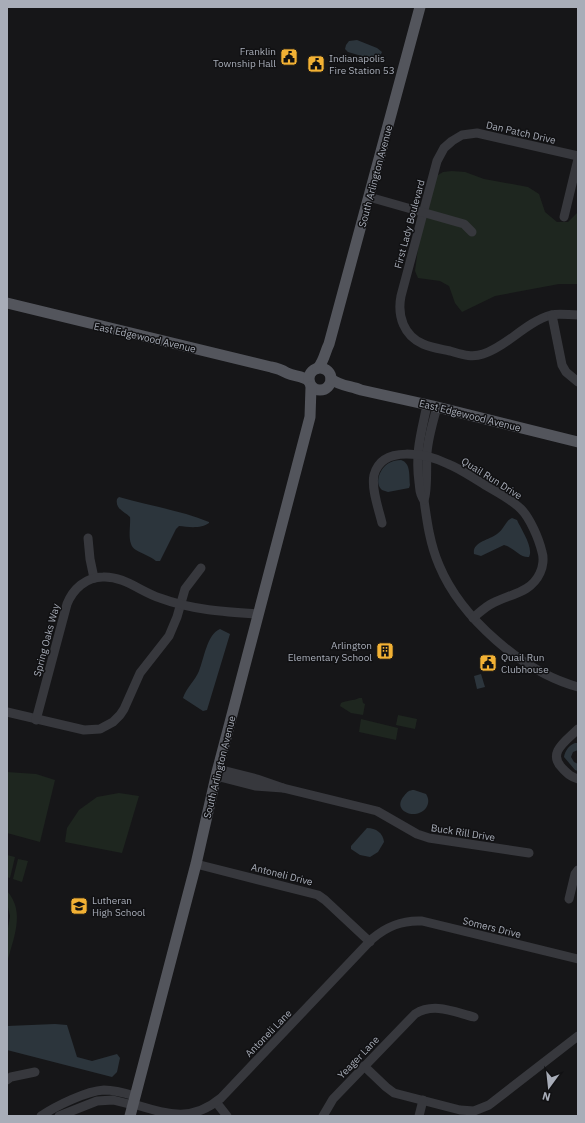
<svg xmlns="http://www.w3.org/2000/svg" width="585" height="1123" font-family="'IBM Plex Sans',sans-serif">
	<rect width="100%" height="100%" fill="#161618"/>
	<g fill="#1e261f">
		<path d="M452,171L465,172L484,179L528,187L539,194L545,212L557,222H568L578,212V284H559L495,296L462,312L455,303L449,286L440,281L418,278L415,271L423,212L433,178L443,172Z"/>
		<path d="M359,698H362L363,703L365,704L363,715L351,713L340,706L341,703C347,700 353,701 359,698Z"/>
		<path d="M398,715L417,719L415,729L396,725Z"/>
		<path d="M361,719L398,728L396,740L359,732Z"/>
		<path d="M7,772L36,774L55,780L40,842L7,833Z"/>
		<path d="M119,793L139,796L122,853L65,842L67,828L79,810L97,797Z"/>
		<path d="M7,855L15,857L10,878L7,877Z"/>
		<path d="M18,859L28,861L22,882L13,879Z"/>
		<path d="M7,891C26,912 13,939 7,963V934L10,916L7,903Z"/>
	</g>
	<g fill="#2c353c">
		<path d="M357,40L377,48L382,52L379,58L375,60L348,52L345,49L346,45L349,41Z"/>
		<path d="M401,460C411,463 409,476 410,485L409,488L388,492L382,490C374,483 380,468 389,463C392,461 397,460 401,460Z"/>
		<path d="M119,497C149,506 180,510 209,522V523C201,529 188,527 179,526L176,529L160,561H156C150,556 143,554 136,550C126,544 131,527 130,517C124,511 115,509 117,499Z"/>
		<path d="M512,518L517,520C521,529 534,548 529,557C520,558 513,547 504,545L481,556L474,554C472,542 489,540 497,534C504,530 505,521 512,518Z"/>
		<path d="M220,629L230,634L207,710L203,711L183,698C186,688 195,681 199,671C204,659 207,634 220,629Z"/>
		<path d="M481,674L485,687L477,689L474,676Z"/>
		<path d="M575,743H578V750L573,752L571,757L574,762L578,764V771L575,770L564,757C565,751 569,745 575,743Z"/>
		<path d="M414,790L426,794C429,799 429,803 426,808C416,821 391,811 404,796C407,792 409,790 414,790Z"/>
		<path d="M367,828C376,828 383,833 384,842L378,852L370,857L360,855L351,849V846Z"/>
		<path d="M55,1024L67,1025L77,1057L92,1061L117,1054L120,1058L117,1072L112,1077L7,1050V1026Z"/>
	</g>
	<g fill="none" stroke-linecap="round" stroke-linejoin="round">
		<g stroke="#37383d" stroke-width="9">
			<path d="M578,156L477,133L462,135L452,141L444,148L437,161L401,296C397,316 404,336 423,344C432,348 441,349 450,351C461,354 471,358 483,354C506,347 526,322 551,315C559,313 569,315 578,315"/>
			<path d="M369,197L464,224L472,232"/>
			<path d="M564,217L578,159"/>
			<path d="M552,315L562,365L566,372L578,382"/>
			<path d="M437,407C433,422 428,438 427,453C426,464 428,491 424,500C427,522 430,544 439,565C461,618 523,672 578,687"/>
			<path d="M424,500C419,494 420,489 419,482C415,452 421,434 427,405"/>
			<path d="M382,523C379,510 371,489 374,475C382,444 427,454 448,464C461,469 473,478 485,485C497,492 511,499 521,509C530,518 539,539 542,552C544,558 543,567 540,573C531,593 510,594 493,603C486,606 479,613 473,618"/>
			<path d="M88,538L90,559L94,578"/>
			<path d="M7,712L84,730L100,729L113,722L120,715L124,709L140,673L169,636L177,617L185,589L201,568"/>
			<path d="M36,720L67,604C73,589 86,577 103,577C124,576 141,592 160,598C192,610 225,612 258,614"/>
			<path d="M578,729C566,741 546,753 563,769C568,774 571,777 578,779"/>
			<path d="M216,776L255,786L283,788L257,779L218,769"/>
			<path d="M283,788L377,811L417,834L429,838L529,853"/>
			<path d="M196,864L318,895L325,900L370,942"/>
			<path d="M569,899L575,874L578,870"/>
			<path d="M364,1066L386,1087L394,1093L460,1110L474,1111L489,1105L578,1036"/>
			<path d="M7,1080L11,1077L35,1072"/>
			<path d="M216,1102L227,1116"/>
			<path d="M133,1104C167,1114 191,1123 221,1098L372,939C387,926 402,920 422,921L578,959"/>
			<path d="M41,1116C56,1106 86,1091 104,1090C115,1090 125,1093 135,1096"/>
			<path d="M59,1116L97,1101L113,1100L133,1105"/>
			<path d="M323,1116L333,1099L415,1014C434,1002 454,1012 474,1017"/>
			<path d="M419,1116L423,1100"/>
		</g>
		<g stroke="#53555c" stroke-width="11">
			<path d="M7,303L271,367C277,368 282,370 287,373C295,377 301,375 309,381"/>
			<circle cx="320" cy="379" r="11"/>
			<path d="M318,368C324,361 325,352 329,344L420,7"/>
			<path d="M331,379C340,386 351,386 361,390L433,406L578,442"/>
			<path d="M130,1116L196,864L217,772L310,417L311,387"/>
		</g>
	</g>
	<defs>
		<symbol id="civic-square" viewBox="-11 -11 22 22"><rect x="-9" y="-9" width="18" height="18" rx="4" fill="#f2b134" stroke="#111113"/><path d="M-.6-6.5H3V-4.5H.6V-3L4-1V1h2V6H-6V1h2V-1L-.6-3ZM-1.2 2.5V6h2.4V2.5Z" fill="#111"/></symbol>
		<symbol id="building-square" viewBox="-11 -11 22 22"><rect x="-9" y="-9" width="18" height="18" rx="4" fill="#f2b134" stroke="#111113"/><path d="M-4-6H4V6H1V3H-1V6H-4ZM-2.5-4.3h1.7v1.8h-1.7ZM.8-4.3h1.7v1.8H.8ZM-2.5-1h1.7V.8h-1.7ZM.8-1h1.7V.8H.8Z" fill="#111"/></symbol>
		<symbol id="school-square" viewBox="-11 -11 22 22"><rect x="-9" y="-9" width="18" height="18" rx="4" fill="#f2b134" stroke="#111113"/><path d="M0-5L7-2L0 1L-7-2ZM-4 1L0 2.5L4 1V4Q0 6-4 4Z" fill="#111"/></symbol>
	</defs>
	<g fill-rule="evenodd">
		<use href="#civic-square" x="279" y="47" width="20" height="20"/>
		<use href="#civic-square" x="306" y="54" width="20" height="20"/>
		<use href="#building-square" x="375" y="641" width="20" height="20"/>
		<use href="#civic-square" x="478" y="653" width="20" height="20"/>
		<use href="#school-square" x="69" y="896" width="20" height="20"/>
	</g>
	<g text-anchor="middle" stroke-width="3" stroke-linejoin="round" paint-order="stroke">
		<g font-size="10" fill="#a8adb8" stroke="#111113" text-anchor="start">
			<text x="276" y="55" text-anchor="end">Franklin<tspan x="276" dy="12">Township Hall</tspan></text>
			<text x="329" y="62">Indianapolis<tspan x="329" dy="12">Fire Station 53</tspan></text>
			<text x="372" y="649" text-anchor="end">Arlington<tspan x="372" dy="12">Elementary School</tspan></text>
			<text x="501" y="661">Quail Run<tspan x="501" dy="12">Clubhouse</tspan></text>
			<text x="92" y="904">Lutheran<tspan x="92" dy="12">High School</tspan></text>
		</g>
		<g font-size="10" fill="#a8adb8" stroke="#111113">
			<text transform="translate(521 132) rotate(13)" y="4">Dan Patch Drive</text>
			<text transform="translate(375 176) rotate(-75)" y="4">South Arlington Avenue</text>
			<text transform="translate(409 224) rotate(-75)" y="4">First Lady Boulevard</text>
			<text transform="translate(145 337) rotate(13)" y="4">East Edgewood Avenue</text>
			<text transform="translate(470 415) rotate(14)" y="4">East Edgewood Avenue</text>
			<text transform="translate(492 478) rotate(32)" y="4">Quail Run Drive</text>
			<text transform="translate(46 640) rotate(-75)" y="4">Spring Oaks Way</text>
			<text transform="translate(219 767) rotate(-76)" y="4">South Arlington Avenue</text>
			<text transform="translate(463 832) rotate(9)" y="4">Buck Rill Drive</text>
			<text transform="translate(282 874) rotate(14)" y="4">Antoneli Drive</text>
			<text transform="translate(492 927) rotate(14)" y="4">Somers Drive</text>
			<text transform="translate(268 1033) rotate(-46)" y="4">Antoneli Lane</text>
			<text transform="translate(358 1057) rotate(-46)" y="4">Yeager Lane</text>
		</g>
	</g>
	<rect width="585" height="1123" fill="none" stroke="#a8adb8" stroke-width="16"/>
	<g transform="translate(549 1087) rotate(195)" stroke="#111113" stroke-width="3" paint-order="stroke">
	<path d="M0-3L7 15L0 10L-7 15Z" fill="#a8adb8"/>
	<text y="-6" font-size="11" font-weight="bold" text-anchor="middle" fill="#a8adb8">N</text>
	</g>
</svg>
